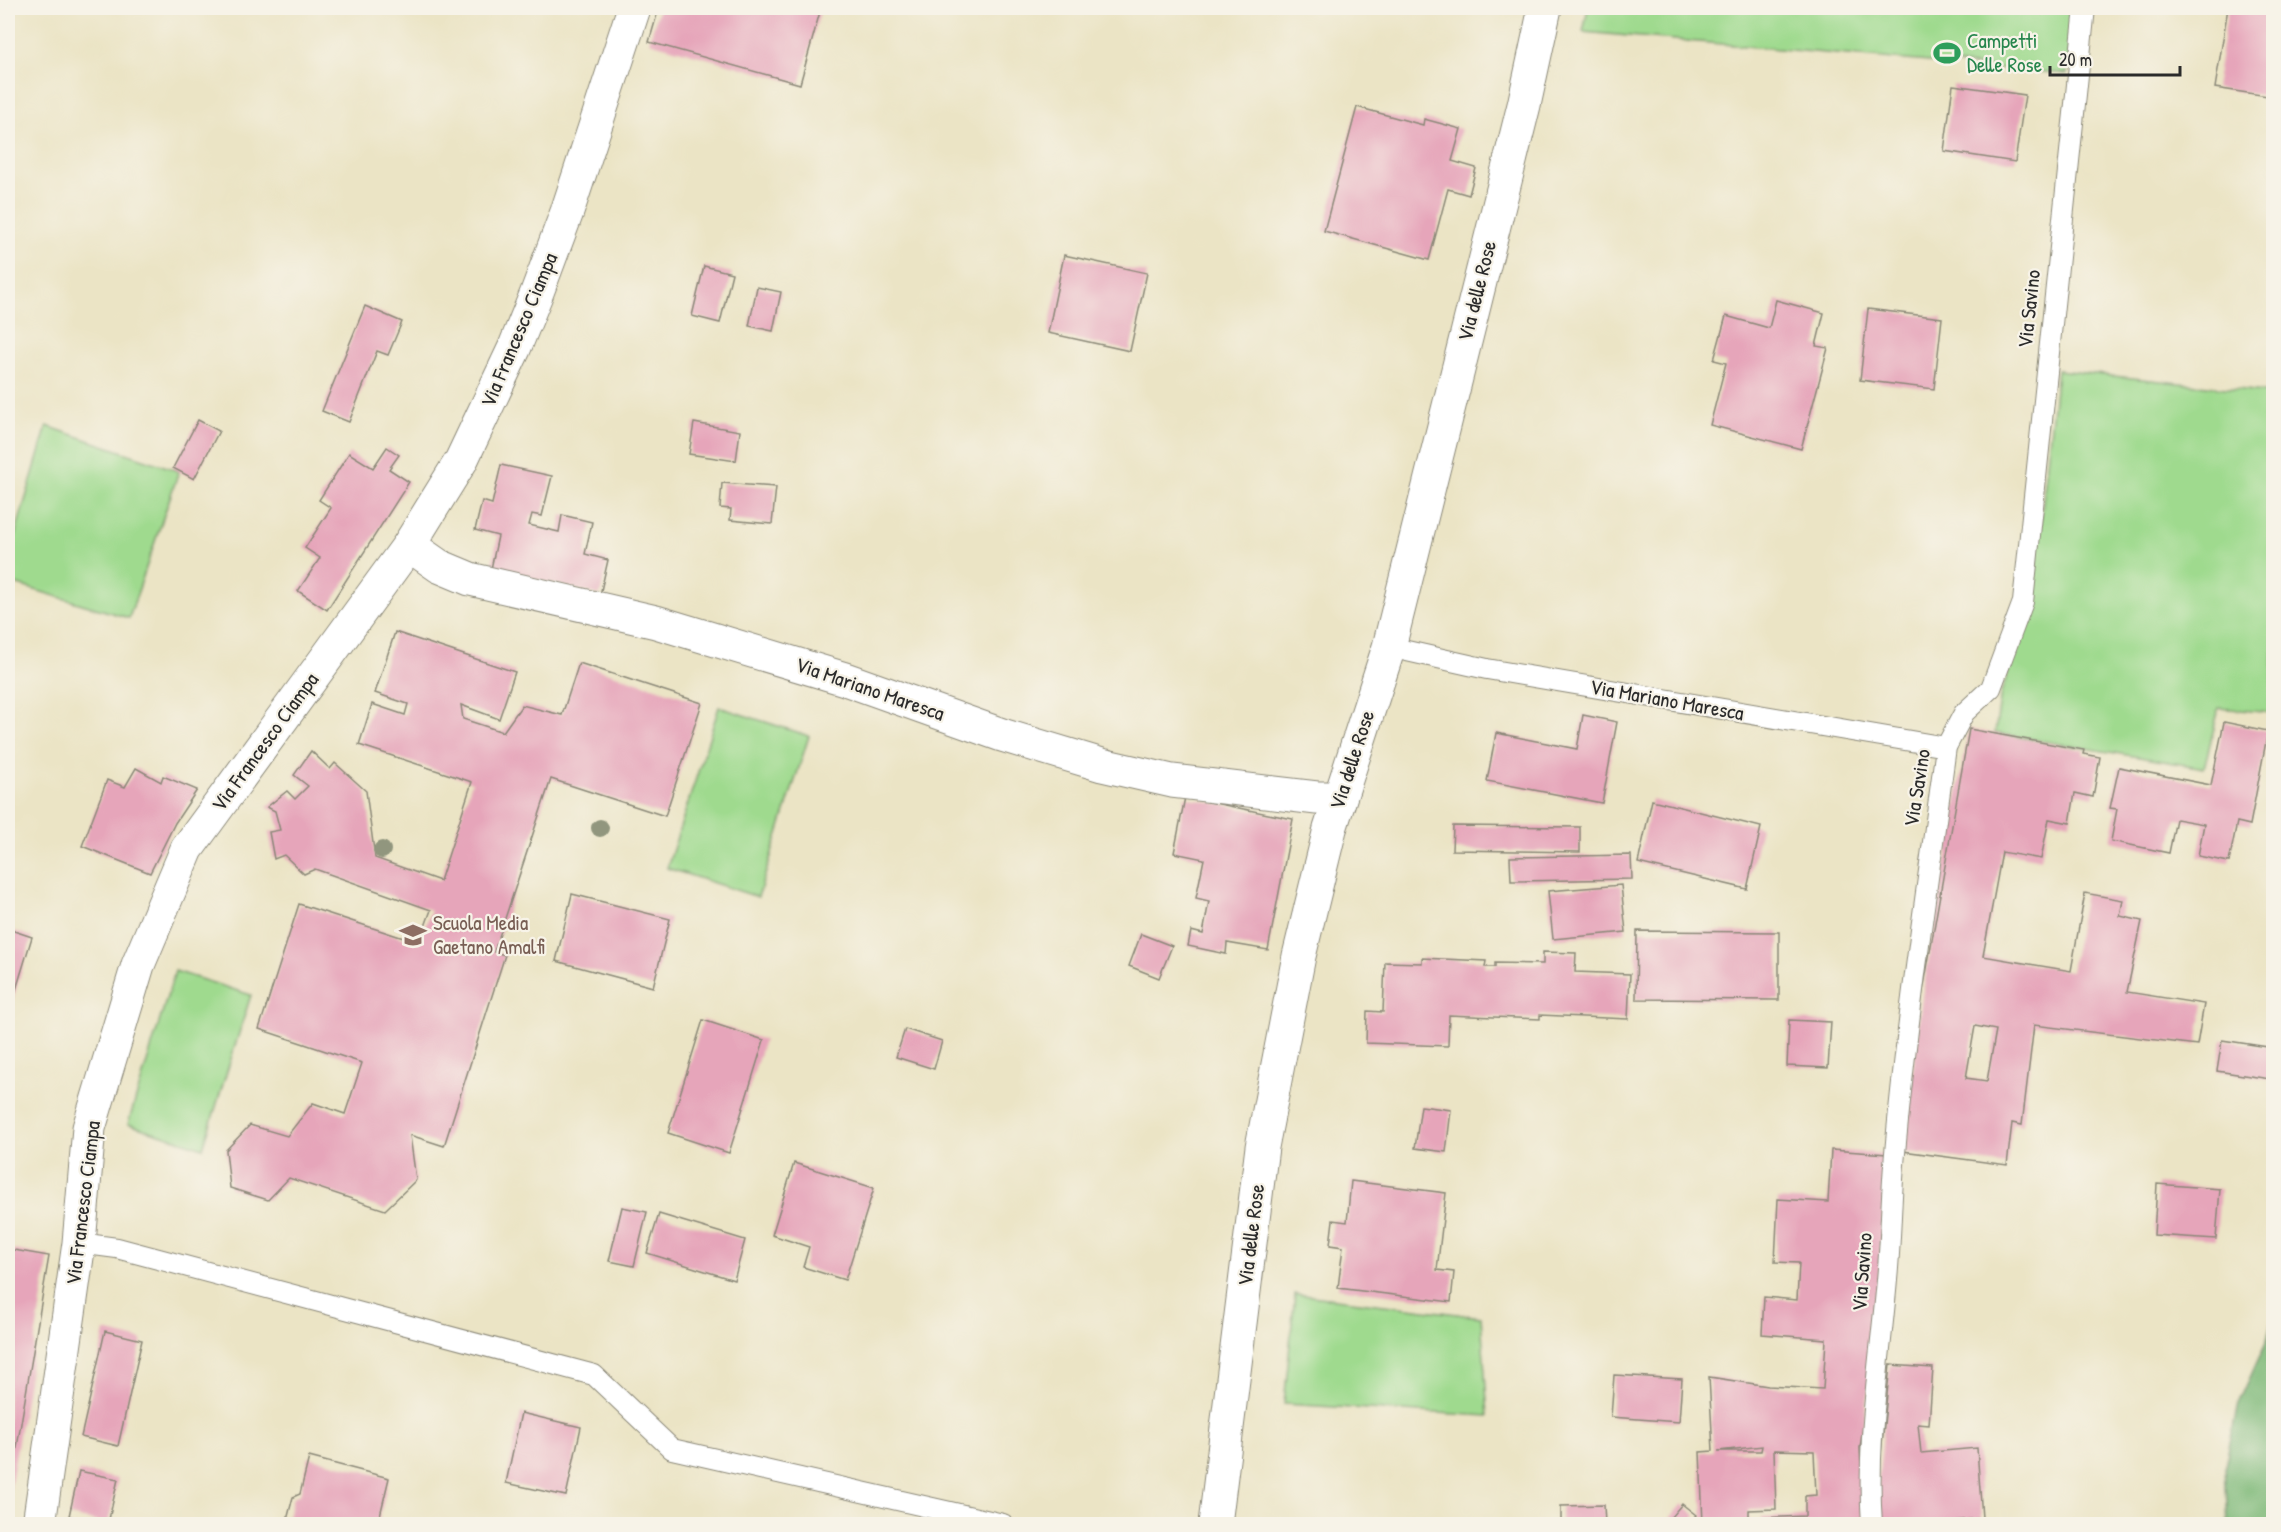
<svg xmlns="http://www.w3.org/2000/svg" width="2281" height="1532" font-family="'Patrick Hand',sans-serif">
	<rect width="100%" height="100%" fill="#f7f3e8"/>
	<filter id="ink" filterUnits="userSpaceOnUse"><feTurbulence type="fractalNoise" baseFrequency=".0167" numOctaves="2"/><feDisplacementMap in="SourceGraphic" scale="12" xChannelSelector="R" yChannelSelector="G"/><feConvolveMatrix kernelMatrix="1 2 1 2 8 2 1 2 1" color-interpolation-filters="sRGB"/></filter>
	<filter id="wash" filterUnits="userSpaceOnUse"><feTurbulence type="fractalNoise" baseFrequency=".008" numOctaves="4" result="noise"/><feDisplacementMap in="SourceGraphic" scale="24" xChannelSelector="R" yChannelSelector="G"/><feGaussianBlur stdDeviation="1.35" result="paint"/><feColorMatrix in="noise" values="0 0 0 0 0 0 0 0 0 0 0 0 0 0 0 0 0 1.4 0 .05"/><feComposite in="paint" operator="in"/></filter>
	<g filter="url(#wash)">
		<rect width="100%" height="100%" fill="#ebe4c5"/>
		<g fill="#9fda8e" stroke="#65825c" stroke-width="1.5">
			<path d="M1588,8H2074L2067,74L1583,32Z"/>
			<path d="M2057,370L2273,393V713L2219,708L2204,768L1995,733L2001,693L2032,604Z"/>
			<path d="M47,426L179,471L129,618L8,582V559Z"/>
			<path d="M719,707L809,736L758,897L667,868Z"/>
			<path d="M175,971L251,995L203,1148L128,1124Z"/>
			<path d="M1295,1294L1481,1317L1488,1416L1284,1404Z"/>
		</g>
		<path fill="#7fba79" stroke="#557252" stroke-width="1.5" d="M2273,1316V1524H2228L2225,1466L2238,1404L2267,1340Z"/>
		<g id="blocks">
			<g fill="#e6a5ba" fill-rule="evenodd">
				<path d="M659,8H821L800,84L649,42Z"/>
				<path d="M2228,8H2274V97L2215,88Z"/>
				<path d="M1953,85L2025,95L2015,162L1944,151Z"/>
				<path d="M1357,107L1423,125L1424,119L1461,129L1452,161L1476,168L1469,195L1448,189L1429,260L1324,231Z"/>
				<path d="M1064,255L1147,273L1130,351L1048,333Z"/>
				<path d="M704,266L732,273L720,323L692,316Z"/>
				<path d="M757,287L781,292L773,331L749,326Z"/>
				<path d="M1776,300L1824,313L1816,346L1828,348L1801,449L1710,425L1726,363L1714,360L1726,316L1769,328Z"/>
				<path d="M365,306L402,322L388,355L377,351L349,422L322,411Z"/>
				<path d="M1868,309L1942,318L1934,389L1860,380Z"/>
				<path d="M198,420L219,431L194,479L173,468Z"/>
				<path d="M694,423L740,431L736,461L689,454Z"/>
				<path d="M387,447L399,455L389,469L409,482L327,610L298,591L320,558L305,548L331,508L319,500L349,453L373,468Z"/>
				<path d="M501,465L552,476L542,516L532,514L529,525L559,532L562,515L592,522L585,554L608,560L600,595L491,569L498,536L475,530L482,501L492,504Z"/>
				<path d="M722,483L776,487L772,524L730,520L731,509L720,508Z"/>
				<path d="M395,632L515,672L499,719L461,705L463,719L503,732L522,705L562,715L579,663L702,703L665,816L551,779L494,952L505,955L444,1146L410,1135L416,1180L385,1210L289,1178L268,1200L230,1188L226,1150L250,1125L287,1136L313,1103L345,1114L362,1063L259,1029L299,904L419,943L431,910L315,869L304,874L284,855L274,859L269,832L280,830L275,811L267,807L287,791L295,799L308,786L294,775L311,751L330,769L335,763L366,791L375,858L440,881L472,782L359,745L372,704L405,715L408,704L375,693Z"/>
				<path d="M1583,715L1617,722L1602,803L1487,781L1496,733L1577,749Z"/>
				<path d="M2224,722L2268,731L2250,825L2237,822L2229,862L2198,856L2204,824L2176,819L2169,853L2111,841L2117,809L2110,808L2119,767L2211,785Z"/>
				<path d="M1969,729L2084,750L2083,754L2100,757L2093,797L2075,793L2070,823L2049,819L2041,859L2002,852L1983,956L2071,971L2085,893L2123,900L2120,916L2142,921L2127,992L2204,1004L2197,1045L2034,1025L2022,1125L2012,1123L2007,1165L1903,1151L1922,997ZM1975,1026L1996,1030L1987,1081L1966,1078Z"/>
				<path d="M136,768L161,782L163,776L197,790L175,823L150,873L82,846L107,780L125,787Z"/>
				<path d="M1185,797L1293,819L1268,950L1227,943L1226,954L1188,946L1191,931L1203,934L1209,901L1196,898L1204,859L1174,853Z"/>
				<path d="M1652,800L1761,827L1747,889L1638,863Z"/>
				<path d="M1453,826L1580,827V852L1452,850Z"/>
				<path d="M1631,855L1632,879L1511,881L1510,857Z"/>
				<path d="M1621,885L1626,932L1553,939L1548,891Z"/>
				<path d="M572,894L670,919L653,987L556,961Z"/>
				<path d="M8,929L32,937L8,1016Z"/>
				<path d="M1637,931L1779,932V1000L1636,999Z"/>
				<path d="M1141,934L1172,946L1159,978L1129,966Z"/>
				<path d="M1543,952L1576,953L1575,972L1630,974L1628,1019L1540,1015V1019L1449,1015L1448,1046L1366,1043L1367,1011L1383,1012L1385,962L1422,963V958L1486,961L1485,967H1495V963L1543,964Z"/>
				<path d="M703,1020L764,1040L729,1153L668,1133Z"/>
				<path d="M1789,1020L1831,1022L1828,1068L1787,1066Z"/>
				<path d="M905,1029L942,1041L934,1069L896,1057Z"/>
				<path d="M2222,1040L2274,1048L2270,1079L2217,1071Z"/>
				<path d="M1421,1106L1451,1110L1446,1152L1415,1148Z"/>
				<path d="M1831,1150L1887,1154L1875,1342L1860,1448L1864,1524H1762L1761,1518L1805,1516V1496L1816,1495L1814,1451L1774,1450L1776,1509L1749,1510V1524H1703L1700,1452L1713,1451L1709,1377L1768,1386L1823,1389L1826,1339L1762,1334L1764,1297L1797,1300L1799,1263L1775,1262L1778,1199L1828,1202ZM1762,1446L1761,1451H1718Z"/>
				<path d="M794,1163L874,1188L845,1280L803,1267L809,1247L772,1235Z"/>
				<path d="M1351,1181L1446,1193L1437,1270L1454,1272L1451,1302L1338,1288L1343,1247L1330,1245L1333,1220L1347,1222Z"/>
				<path d="M2157,1184L2220,1189L2216,1239L2154,1235Z"/>
				<path d="M622,1207L647,1212L634,1266L609,1261Z"/>
				<path d="M659,1214L745,1240L734,1280L647,1253Z"/>
				<path d="M8,1249L49,1256L9,1495H8Z"/>
				<path d="M105,1331L142,1340L118,1446L81,1437Z"/>
				<path d="M1890,1365L1933,1368L1929,1425L1918,1424L1921,1453L1977,1448L1982,1518L1955,1521L1956,1524H1879L1877,1494Z"/>
				<path d="M1614,1375L1682,1379L1679,1422L1611,1417Z"/>
				<path d="M521,1413L581,1427L566,1496L506,1483Z"/>
				<path d="M309,1457L389,1478L378,1524H286L293,1497L300,1494Z"/>
				<path d="M79,1471L118,1479L108,1524L69,1516Z"/>
				<path d="M1682,1504L1696,1515L1688,1524H1679L1670,1518Z"/>
				<path d="M1604,1505L1605,1524H1561V1506Z"/>
			</g>
		</g>
	</g>
	<g filter="url(#ink)">
		<use href="#blocks" fill-opacity="0" stroke="#8b8878" stroke-width="1.5"/>
		<g fill="none" stroke-linecap="round" stroke-linejoin="round">
			<defs>
				<g id="service">
					<path d="M1389,647L1487,669L1946,747"/>
					<path d="M79,1243L117,1248L594,1375L672,1449L1003,1524"/>
					<path d="M1872,1524C1866,1443 1880,1361 1887,1280C1891,1238 1891,1195 1895,1153C1907,1017 1928,882 1946,747L1964,713L1991,688L2023,602L2085,8"/>
				</g>
				<g id="minor">
					<path d="M409,545L439,566L470,579L656,622L845,679L1002,735L1102,765L1172,781L1317,798H1339"/>
					<path d="M39,1524L79,1243L89,1128L138,965L187,849L409,545L461,461L514,349L536,295L567,212L634,8"/>
					<path d="M1215,1524L1262,1147L1299,956L1330,829L1389,647L1524,105L1545,8"/>
				</g>
			</defs>
			<use href="#service" stroke="#8b8878" stroke-width="22"/>
			<use href="#minor" stroke="#8b8878" stroke-width="35"/>
			<use href="#service" stroke="#fff" stroke-width="20"/>
			<use href="#minor" stroke="#fff" stroke-width="33"/>
		</g>
		<g fill="#91967e">
			<circle cx="600" cy="828" r="9"/>
			<circle cx="382" cy="850" r="9"/>
		</g>
	</g>
	<defs>
		<symbol id="stadium-bare" viewBox="-9 -9 18 18"><path d="M0-5a6.5 5 0 1 0 0 10a6.5 5 0 1 0 0-10ZM-3.5-1.8h7v3.6h-7Z" fill="#2e9e5b" stroke="#f7f3e8" stroke-width="2.5" paint-order="stroke"/></symbol>
		<symbol id="school-bare" viewBox="-9 -9 18 18"><path d="M0-5L7-2L0 1L-7-2ZM-4 1L0 2.5L4 1V4Q0 6-4 4Z" fill="#8d6e63" stroke="#f7f3e8" stroke-width="2.5" paint-order="stroke"/></symbol>
	</defs>
	<g fill-rule="evenodd">
		<use href="#stadium-bare" x="1928" y="34" width="38" height="38"/>
		<use href="#school-bare" x="394" y="916" width="38" height="38"/>
	</g>
	<g text-anchor="middle" stroke-width="4.5" stroke-linejoin="round" paint-order="stroke">
		<g font-size="21" fill="#27864d" stroke="#f7f3e8" text-anchor="start">
			<text x="1967" y="48">Campetti<tspan x="1967" dy="24">Delle Rose</tspan></text>
		</g>
		<g font-size="21" fill="#2b2b2b" stroke="#f7f3e8">
			<text transform="translate(1477 291) rotate(-76)" y="7">Via delle Rose</text>
			<text transform="translate(2029 309) rotate(-84)" y="7">Via Savino</text>
			<text transform="translate(519 330) rotate(-67)" y="7">Via Francesco Ciampa</text>
			<text transform="translate(870 689) rotate(19)" y="7">Via Mariano Maresca</text>
			<text transform="translate(1667 700) rotate(10)" y="7">Via Mariano Maresca</text>
			<text transform="translate(265 742) rotate(-54)" y="7">Via Francesco Ciampa</text>
			<text transform="translate(1352 760) rotate(-72)" y="7">Via delle Rose</text>
			<text transform="translate(1917 788) rotate(-81)" y="7">Via Savino</text>
			<text transform="translate(83 1203) rotate(-83)" y="7">Via Francesco Ciampa</text>
			<text transform="translate(1251 1235) rotate(-83)" y="7">Via delle Rose</text>
			<text transform="translate(1862 1272) rotate(-86)" y="7">Via Savino</text>
		</g>
		<g font-size="21" fill="#785e54" stroke="#f7f3e8" text-anchor="start">
			<text x="433" y="930">Scuola Media<tspan x="433" dy="24">Gaetano Amalfi</tspan></text>
		</g>
	</g>
	<rect width="2281" height="1532" fill="none" stroke="#f7f3e8" stroke-width="30"/>
	<path d="M2050 66v9h130v-9" fill="none" stroke="#2b2b2b" stroke-width="3"/>
	<text x="2059" y="66" font-size="18" fill="#2b2b2b" stroke="#f7f3e8" stroke-width="4.5" paint-order="stroke">20 m</text>
</svg>
